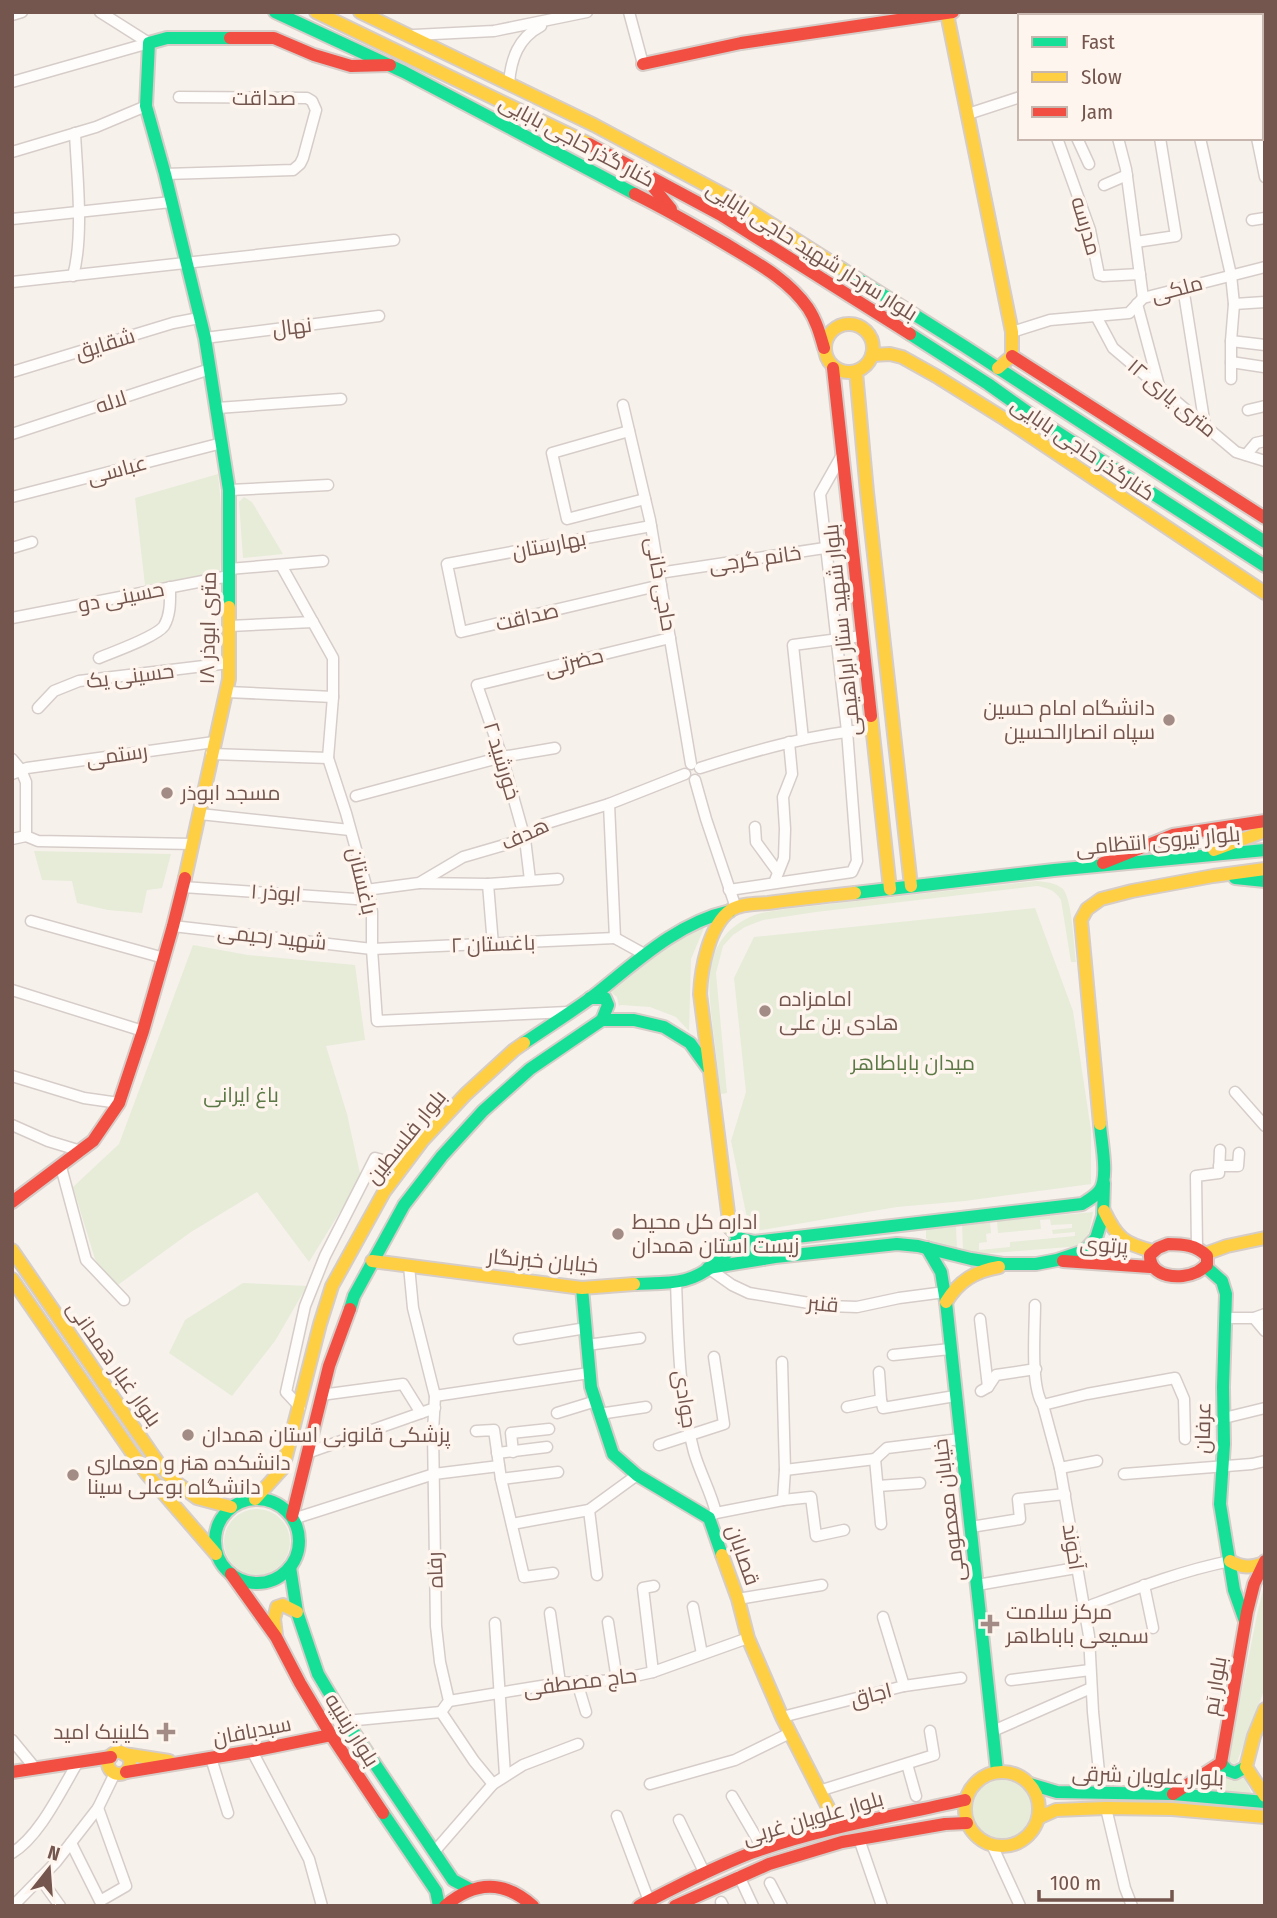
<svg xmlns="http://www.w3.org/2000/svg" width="1277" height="1918" font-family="'Fira Sans Condensed',Cairo,sans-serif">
	<rect width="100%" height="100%" fill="#f7f1ec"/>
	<g fill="#e6ecd8">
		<path d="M218,474C222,507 223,540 220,573L145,585L135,498Z"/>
		<path d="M244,497L252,502L283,554L243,558L239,502Z"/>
		<path d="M34,851L171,854L162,888L147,890L142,913L108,910L77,903L72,881L42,880Z"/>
		<path d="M1036,881C1045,882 1055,882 1063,889C1072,899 1074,947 1076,962H1071L1061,900C1055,890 1048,888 1037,886L816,912L763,920L745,927L733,935L723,946L716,973L727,1093L721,1094C718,1073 716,1051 713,1030C708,986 701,940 750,917C761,912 774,911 786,909Z"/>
		<path d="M1035,908L1073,1011L1091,1130V1184L965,1201L897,1207L750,1232L731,1141L746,1092L734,978L754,937Z"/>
		<path d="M704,928L691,959L689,1031L676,1017L650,1007L621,1005L619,1006L617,997L607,989L685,934Z"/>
		<path d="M193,945L248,955L355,965L365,1040L326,1046L347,1114L361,1178L309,1262L257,1192L191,1232L115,1287L95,1259L73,1187L119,1144Z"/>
		<path d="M1093,1212L1089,1233L1081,1246L969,1255L926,1239V1228L956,1225L957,1250L963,1251L962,1224L990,1222L991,1233L986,1234L987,1242L979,1243V1250L1010,1247V1242L1075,1236V1232L1053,1234L1052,1230L1072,1228V1224L1051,1225L1050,1219L1040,1220L1041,1229L998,1233L997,1221Z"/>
		<path d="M243,1283L307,1286L275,1341L232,1396L169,1353L185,1320Z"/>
		<circle cx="257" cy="1542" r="33"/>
		<path d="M1265,1583V1688L1237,1762L1235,1764L1228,1760L1258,1610Z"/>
		<path d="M1219,1774L1232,1781L1244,1778L1252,1794L1200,1789Z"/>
		<circle cx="1002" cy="1809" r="29"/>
	</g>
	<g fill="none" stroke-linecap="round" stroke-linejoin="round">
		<defs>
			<g id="street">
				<path d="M100,12L149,43"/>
				<path d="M629,12L643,64"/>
				<path d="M1057,12L1058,16"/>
				<path d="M1127,12L1128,16"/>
				<path d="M1172,12L1173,16"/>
				<path d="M1206,12L1207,16"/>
				<path d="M1252,12L1253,15L1265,14"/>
				<path d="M12,15L22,12"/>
				<path d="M414,35L494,31L587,12"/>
				<path d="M1261,45L1265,44"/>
				<path d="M12,82L149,43"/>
				<path d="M509,83C511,59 518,38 541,26"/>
				<path d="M1261,92L1265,90"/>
				<path d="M968,114L1020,97"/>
				<path d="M1057,138L1090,230L1099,275L1103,276L1140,274"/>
				<path d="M1077,138L1089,164"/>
				<path d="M1118,138L1126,169L1143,298"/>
				<path d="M1200,138L1231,275L1234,304L1231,341V379"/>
				<path d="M1257,138L1265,177"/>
				<path d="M12,152L96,127L146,106"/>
				<path d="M165,174L293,170L300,164L303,158L316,110L312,101L307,98L179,97"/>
				<path d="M1104,185L1127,175"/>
				<path d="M12,219L171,202"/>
				<path d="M1252,220L1265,218"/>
				<path d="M1136,242L1176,236L1160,138"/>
				<path d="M73,276C84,236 77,175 75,133"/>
				<path d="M12,282L394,240"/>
				<path d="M1183,287L1205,426"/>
				<path d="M1137,304L1159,386"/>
				<path d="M1234,304L1265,302"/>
				<path d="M1096,316L1113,348L1236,452L1265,461"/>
				<path d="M1012,332L1050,320L1129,313L1143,298L1265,267"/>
				<path d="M205,338L379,316"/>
				<path d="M1231,341L1265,345"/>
				<path d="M1231,362L1264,367"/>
				<path d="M12,372L173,323L199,318"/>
				<path d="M623,405L650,520L691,764"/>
				<path d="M217,408L341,399"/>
				<path d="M1248,410L1265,406"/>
				<path d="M629,431L552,453L567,519L645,499"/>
				<path d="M12,434L210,369"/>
				<path d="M1246,455L1256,443L1265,441"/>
				<path d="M229,490L328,485"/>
				<path d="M12,497L222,443"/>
				<path d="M651,526L447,564L461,632L661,585"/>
				<path d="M12,548L32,542"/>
				<path d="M281,565L333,658V697L328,758L346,813L370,900L372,912V949L377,1021L568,1012"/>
				<path d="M229,569L323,561"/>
				<path d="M659,573L851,544"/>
				<path d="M12,618L229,576"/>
				<path d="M229,626L313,622"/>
				<path d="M99,658C113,652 156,637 164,626C171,614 170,600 170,587"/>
				<path d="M227,692L333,697"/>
				<path d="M38,708L54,691L79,681L229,663"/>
				<path d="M803,739L793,645L862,636"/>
				<path d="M211,754L328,758"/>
				<path d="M12,759L21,770L26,782V836"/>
				<path d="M700,768C756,750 813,734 872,729"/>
				<path d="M12,774L27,768L214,742"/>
				<path d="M695,780L706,819L736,908"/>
				<path d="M356,796L502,757L555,748"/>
				<path d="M609,804L615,938"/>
				<path d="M200,814L350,830"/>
				<path d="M755,827L756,842L778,872"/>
				<path d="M26,836L38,841L193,844"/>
				<path d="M12,839L26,836"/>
				<path d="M530,880L525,839L502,757L477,685L670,638"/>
				<path d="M420,883L488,884L558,879"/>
				<path d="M774,883L784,858L785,829L783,797L792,774L789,742"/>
				<path d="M488,884L493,945"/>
				<path d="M183,887L370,900"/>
				<path d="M366,890L419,883L463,857L525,839L544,824L609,804L685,774"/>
				<path d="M729,890L852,872L857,861L847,731L820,494L842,455"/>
				<path d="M31,921L164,958"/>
				<path d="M173,926L372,949L615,938"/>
				<path d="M615,938L644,954"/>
				<path d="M12,990L143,1031"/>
				<path d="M12,1076L84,1098L119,1103"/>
				<path d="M1235,1092L1265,1126"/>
				<path d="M12,1125L48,1141L81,1151"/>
				<path d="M1219,1166H1238L1239,1153"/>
				<path d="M61,1167L86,1260L124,1300"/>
				<path d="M1197,1248L1196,1176L1219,1173L1220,1150"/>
				<path d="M409,1266L413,1308L435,1396L433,1432L436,1626L440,1662L449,1701L441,1712L474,1761L493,1784L523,1765L578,1744"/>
				<path d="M708,1268L732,1285L749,1293L827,1306L857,1307L899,1298L945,1292"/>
				<path d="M676,1281C678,1338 679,1397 694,1452C700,1473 711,1492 716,1513"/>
				<path d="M1035,1305C1035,1330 1030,1386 1043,1405L1060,1468L1089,1636L1093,1712L1101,1792"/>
				<path d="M1226,1318H1254L1265,1314"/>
				<path d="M1254,1318L1265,1331"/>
				<path d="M980,1319L988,1387"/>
				<path d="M519,1339L586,1328"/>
				<path d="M587,1345L640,1338"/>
				<path d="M893,1355L950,1349"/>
				<path d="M782,1362L785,1470L783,1500"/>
				<path d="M879,1372L881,1400"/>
				<path d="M981,1391L988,1387L996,1375L1036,1369"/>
				<path d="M321,1395L403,1384L421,1413"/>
				<path d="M435,1396L589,1373"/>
				<path d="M1043,1405L1087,1394L1175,1378L1184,1399L1185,1439"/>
				<path d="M300,1407L286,1392L305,1306L325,1256L375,1158L404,1166"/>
				<path d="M847,1407L881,1400L883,1408L955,1396"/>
				<path d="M557,1413L596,1401"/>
				<path d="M599,1414L646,1407"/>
				<path d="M1224,1418L1265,1408"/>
				<path d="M476,1431L494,1430L501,1479L524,1577L553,1573"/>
				<path d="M659,1445L724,1424L714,1357"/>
				<path d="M513,1452L511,1433L549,1429"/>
				<path d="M307,1453L435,1408"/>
				<path d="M497,1453L547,1447"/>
				<path d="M875,1459L887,1448L960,1439"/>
				<path d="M875,1459L881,1524"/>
				<path d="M1060,1468L1097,1461"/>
				<path d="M785,1470L875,1459"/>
				<path d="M1124,1474L1252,1464L1265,1461"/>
				<path d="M501,1479L558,1472"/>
				<path d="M878,1486L920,1483"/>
				<path d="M589,1510L597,1575"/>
				<path d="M712,1515L716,1513L783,1500L811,1497L816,1536L844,1530"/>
				<path d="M293,1519L434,1474L499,1466"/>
				<path d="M512,1524L589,1510L637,1475"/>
				<path d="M971,1527L1020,1519L1018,1499L1065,1494"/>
				<path d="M977,1585L1076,1568"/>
				<path d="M1144,1585L1153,1628"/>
				<path d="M738,1599L822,1585"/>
				<path d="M693,1607L702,1654"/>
				<path d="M1084,1608C1132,1590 1180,1571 1230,1561"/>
				<path d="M550,1613L560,1683"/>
				<path d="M883,1617L904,1686"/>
				<path d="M608,1622L617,1680"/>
				<path d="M495,1623L505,1775"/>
				<path d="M653,1672L643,1588L654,1586"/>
				<path d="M1011,1680L1090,1670"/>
				<path d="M577,1682L586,1712"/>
				<path d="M449,1701L560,1683L617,1680L653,1672L748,1638"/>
				<path d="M782,1717L904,1686L961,1678"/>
				<path d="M346,1721L441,1712"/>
				<path d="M993,1731L1091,1688"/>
				<path d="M12,1740L35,1768"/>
				<path d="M252,1751L309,1859L322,1906"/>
				<path d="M211,1758L228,1813"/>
				<path d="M907,1764L916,1796"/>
				<path d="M650,1784L735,1760L790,1733"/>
				<path d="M819,1791L934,1755L930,1731"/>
				<path d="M732,1796L763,1849"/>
				<path d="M1106,1808L1125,1888L1132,1906"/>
				<path d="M617,1816L649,1901"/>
				<path d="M679,1820L705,1874"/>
				<path d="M859,1839L882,1906"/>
				<path d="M71,1843L100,1901L126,1886L98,1808"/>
				<path d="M992,1845L1020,1906"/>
				<path d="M434,1852L493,1784"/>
				<path d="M12,1853C40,1836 61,1790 78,1762"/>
				<path d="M739,1876L753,1906"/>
				<path d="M40,1878L60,1906"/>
				<path d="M770,1883L782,1906"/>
				<path d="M721,1902L723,1906"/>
				<path d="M13,1906L56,1862L98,1808L115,1773"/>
			</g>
			<g id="fast">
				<path d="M275,12L404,72L635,194"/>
				<path d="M842,269L964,346L1265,542"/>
				<path d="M910,334L988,384L1040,421L1265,566"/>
				<path d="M229,607V490L205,338L165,174L146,106L149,43L167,38H230"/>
				<path d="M1235,878L1265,881"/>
				<path d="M855,893L1054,870L1265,850"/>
				<path d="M590,998H605L608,1005L602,1020"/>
				<path d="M524,1043C546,1028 570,1013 592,997C634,964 676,923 730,911"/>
				<path d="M730,1228L739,1238L754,1242L1082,1204C1088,1200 1095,1197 1100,1190C1109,1176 1101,1141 1100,1124"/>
				<path d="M927,1248L941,1272L946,1302L997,1771"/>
				<path d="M1205,1266L1222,1281L1226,1294L1223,1387L1224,1444L1220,1504L1234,1590L1245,1621"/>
				<path d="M708,1268L775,1257L897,1244L918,1246L971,1259L1003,1264H1036L1057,1260L1084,1251L1096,1238L1103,1216L1104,1183"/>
				<path d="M634,1284C650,1283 669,1284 685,1280C707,1274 725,1257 738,1239L746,1250L763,1259"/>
				<path d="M582,1288L591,1387L613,1454L637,1475L709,1518L722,1555"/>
				<path d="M350,1309L354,1296L404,1205L442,1156L483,1111L530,1069L602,1020H634L664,1027L690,1043L708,1068"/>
				<circle cx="257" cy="1541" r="42"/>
				<path d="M290,1567L297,1612L318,1674L346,1721L453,1880L470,1889"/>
				<path d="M1221,1763L1227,1770L1235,1773L1246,1767"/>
				<path d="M1030,1784L1057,1792L1173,1794L1265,1802"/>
				<path d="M383,1813L436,1891L439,1906"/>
			</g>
			<g id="slow">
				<path d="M316,12L589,144"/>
				<path d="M360,12L594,125L730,198L842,269"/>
				<path d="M947,14L1012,332V356L998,368"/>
				<circle cx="849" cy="348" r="24"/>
				<path d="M872,355L890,354L902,357L936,376L1008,421L1265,593"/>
				<path d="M856,372L867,492L911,886"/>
				<path d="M1008,421H1040"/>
				<path d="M871,716L890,889"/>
				<path d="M1214,850L1265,831"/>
				<path d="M185,878L229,679V607"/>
				<path d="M1100,1124L1081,920L1087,909L1101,899L1132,891L1213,876L1265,869"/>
				<path d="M1104,1211C1117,1238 1124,1244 1153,1251"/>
				<path d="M730,1228L700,994C701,969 709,925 731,910C741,903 757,904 768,903C797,899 826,896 855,893"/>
				<path d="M12,1250L159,1464L174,1481L197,1498L231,1507"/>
				<path d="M1205,1254L1227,1246L1265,1238"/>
				<path d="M372,1261L582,1288L634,1284"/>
				<path d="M12,1279L146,1473L216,1554"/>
				<path d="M946,1302C959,1281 975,1271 999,1267"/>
				<path d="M255,1499L283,1468L320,1324L332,1286L384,1192L423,1140L466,1094L514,1050L524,1043"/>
				<path d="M722,1555L738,1599L748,1638L782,1717L838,1827"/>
				<path d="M1230,1561C1242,1568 1251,1568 1264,1563"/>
				<path d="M276,1635L274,1619L277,1607L283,1605L297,1612"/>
				<path d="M1265,1709L1254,1736L1246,1767L1265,1796"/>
				<circle cx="119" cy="1763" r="11"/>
				<path d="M124,1754L169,1761"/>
				<circle cx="1002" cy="1809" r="37"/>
				<path d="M1038,1818L1056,1810L1106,1808L1172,1809L1265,1817"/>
			</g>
			<g id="jam">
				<path d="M230,38H274L314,55L351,66L390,65"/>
				<path d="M643,64L741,43L953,12"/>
				<path d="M589,144L721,215L910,334"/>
				<path d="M645,177L671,209"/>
				<path d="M635,194C665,209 695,226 724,243C755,262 787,278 808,308C816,320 820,334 824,348"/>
				<path d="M1012,356L1265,518"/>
				<path d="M833,368L871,716"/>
				<path d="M1103,863L1173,835L1265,821"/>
				<path d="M12,1202L93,1141L119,1103L143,1031L173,926L185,878"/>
				<path d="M1168,1244C1183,1244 1196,1245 1207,1256V1265C1204,1267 1201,1270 1197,1272C1181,1280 1149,1278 1150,1255L1158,1248Z"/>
				<path d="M1063,1261L1150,1267"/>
				<path d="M292,1516L329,1366L350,1309"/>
				<path d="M231,1574L276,1637L300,1683L331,1735L383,1813"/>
				<path d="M12,1772L111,1757"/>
				<path d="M126,1772L252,1751L331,1735"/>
				<path d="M1173,1794L1221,1763L1247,1612L1254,1584L1265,1561"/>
				<path d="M445,1906C475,1881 504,1880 533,1906"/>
				<path d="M639,1906C676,1887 712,1868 751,1853C820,1828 894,1816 965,1800"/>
				<path d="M675,1906L769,1864L842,1842L945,1824L967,1823"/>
			</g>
		</defs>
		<use href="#street" stroke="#d6cdc9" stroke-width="13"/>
		<use href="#fast" stroke="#d6cdc8" stroke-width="16"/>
		<use href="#slow" stroke="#d6cdc8" stroke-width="16"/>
		<use href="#jam" stroke="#d6cdc8" stroke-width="16"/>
		<use href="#street" stroke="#fefdfc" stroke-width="10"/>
		<use href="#fast" stroke="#16e098" stroke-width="12"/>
		<use href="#slow" stroke="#ffcf43" stroke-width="12"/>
		<use href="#jam" stroke="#f24e42" stroke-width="12"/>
	</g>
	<g fill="#a28c85" stroke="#fef6ee" stroke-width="2.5">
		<circle cx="1169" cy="720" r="7"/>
		<circle cx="167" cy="793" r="7"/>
		<circle cx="765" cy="1011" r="7"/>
		<circle cx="618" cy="1234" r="7"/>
		<circle cx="188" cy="1435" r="7"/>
		<circle cx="73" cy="1475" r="7"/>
		<path d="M986.5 1613.5h7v7h7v7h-7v7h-7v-7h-7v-7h7z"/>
		<path d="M162.5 1721.5h7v7h7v7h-7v7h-7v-7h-7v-7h7z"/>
	</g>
	<g text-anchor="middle" stroke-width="7" stroke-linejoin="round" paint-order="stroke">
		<g font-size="21" fill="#74564e" stroke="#fef6ee">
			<text x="264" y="105">صداقت</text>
			<text transform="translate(577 141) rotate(28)" y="7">کنار گذر حاجی بابایی</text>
			<text transform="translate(1086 226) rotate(74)" y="7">مدرسه</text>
			<text transform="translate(812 251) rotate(32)" y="7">بلوار سردار شهید حاجی بابایی</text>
			<text transform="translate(1177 289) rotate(-15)" y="7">ملکی</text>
			<text transform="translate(292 327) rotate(-7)" y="7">نهال</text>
			<text transform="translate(105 344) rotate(-17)" y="7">شقایق</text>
			<text transform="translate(1172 398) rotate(40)" y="7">۱۲ متری یاری</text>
			<text transform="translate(111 402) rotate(-18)" y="7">لاله</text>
			<text transform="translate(1083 449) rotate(34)" y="7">کنارگذر حاجی بابایی</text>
			<text transform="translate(117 470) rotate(-15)" y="7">عباسی</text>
			<text transform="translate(549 545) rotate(-11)" y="7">بهارستان</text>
			<text transform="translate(755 559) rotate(-8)" y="7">خانم گرجی</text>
			<text transform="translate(661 584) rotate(80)" y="7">حاجی خانی</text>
			<text transform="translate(121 597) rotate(-11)" y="7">حسینی دو</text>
			<text transform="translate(527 617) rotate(-13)" y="7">صداقت</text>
			<text transform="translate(208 628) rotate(-89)" y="7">۱۸ متری ابوذر</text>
			<text transform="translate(842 630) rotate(-96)" y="7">بلوار شهید ستار ابراهیمی</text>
			<text transform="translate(574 662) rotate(-14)" y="7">حضرتی</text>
			<text transform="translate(130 676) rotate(-7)" y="7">حسینی یک</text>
			<text transform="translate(117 755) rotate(-8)" y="7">رستمی</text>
			<text transform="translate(502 761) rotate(73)" y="7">خورشید ۲</text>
			<text transform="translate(525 834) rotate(-24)" y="7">هدف</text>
			<text transform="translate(1158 841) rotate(-5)" y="7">بلوار نیروی انتظامی</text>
			<text transform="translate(362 881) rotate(77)" y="7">باغستان</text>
			<text transform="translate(276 893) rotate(4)" y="7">ابوذر ۱</text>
			<text transform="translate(272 937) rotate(6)" y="7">شهید رحیمی</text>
			<text transform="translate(493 944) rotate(-2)" y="7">باغستان ۲</text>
			<text transform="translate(406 1137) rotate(-51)" y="7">بلوار فلسطین</text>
			<text transform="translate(1104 1245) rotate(4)" y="7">پرتوی</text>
			<text transform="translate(543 1261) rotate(5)" y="7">خیابان خبرنگار</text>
			<text transform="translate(823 1304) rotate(5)" y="7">قنبر</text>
			<text transform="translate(114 1364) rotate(55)" y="7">بلوار غبار همدانی</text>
			<text transform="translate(685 1399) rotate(81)" y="7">جوادی</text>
			<text transform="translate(1203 1428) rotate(-89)" y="7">عرفان</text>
			<text transform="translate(949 1510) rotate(-97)" y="7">خیابان معصومی</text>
			<text transform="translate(1073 1547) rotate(81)" y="7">آخوند</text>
			<text transform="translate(743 1555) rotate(71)" y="7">قصابان</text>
			<text transform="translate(435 1570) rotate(-92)" y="7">رفاه</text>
			<text transform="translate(580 1682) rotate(-7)" y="7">حاج مصطفی</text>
			<text transform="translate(1215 1686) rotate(-81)" y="7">بلوار بَم</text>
			<text transform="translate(871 1695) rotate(-14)" y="7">اجاق</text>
			<text transform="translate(352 1730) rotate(58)" y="7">بلوار زینبیه</text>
			<text transform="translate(252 1731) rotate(-11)" y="7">سبدبافان</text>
			<text transform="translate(1148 1776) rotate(2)" y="7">بلوار علویان شرقی</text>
			<text transform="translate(813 1818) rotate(-16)" y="7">بلوار علویان غربی</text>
		</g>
		<g font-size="21" fill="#74564e" stroke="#fef6ee" text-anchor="start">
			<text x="1155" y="715" text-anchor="end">دانشگاه امام حسین<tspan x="1155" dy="24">سپاه انصارالحسین</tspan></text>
			<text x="181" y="800">مسجد ابوذر</text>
			<text x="779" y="1006">امامزاده<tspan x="779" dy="24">هادی بن علی</tspan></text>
			<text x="632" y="1229">اداره کل محیط<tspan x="632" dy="24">زیست استان همدان</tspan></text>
			<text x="202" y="1442">پزشکی قانونی استان همدان</text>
			<text x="87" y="1470">دانشکده هنر و معماری<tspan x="87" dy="24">دانشگاه بوعلی سینا</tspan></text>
			<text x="1006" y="1619">مرکز سلامت<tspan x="1006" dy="24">سمیعی باباطاهر</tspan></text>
			<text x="150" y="1739" text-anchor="end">کلینیک امید</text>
		</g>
		<g font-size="21" fill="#5c7846" stroke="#fef6ee">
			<text x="913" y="1070">میدان باباطاهر</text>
			<text x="241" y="1102">باغ ایرانی</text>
		</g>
	</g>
	<rect width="1277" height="1918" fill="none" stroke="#74564e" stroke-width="28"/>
	<rect x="1018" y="14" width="245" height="126" fill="#fef6ee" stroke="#c7b6ae" stroke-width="2"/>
	<rect x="1032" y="37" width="35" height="10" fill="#16e098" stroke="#c7b6ae" stroke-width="2"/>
	<text x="1081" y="49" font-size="21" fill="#74564e">Fast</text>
	<rect x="1032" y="72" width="35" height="10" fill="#ffcf43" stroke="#c7b6ae" stroke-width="2"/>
	<text x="1081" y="84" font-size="21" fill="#74564e">Slow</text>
	<rect x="1032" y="107" width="35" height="10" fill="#f24e42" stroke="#c7b6ae" stroke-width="2"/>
	<text x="1081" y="119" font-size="21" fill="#74564e">Jam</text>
	<g transform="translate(49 1869) rotate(17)" stroke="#fef6ee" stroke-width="5" paint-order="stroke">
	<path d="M0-5L12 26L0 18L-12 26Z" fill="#74564e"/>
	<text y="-10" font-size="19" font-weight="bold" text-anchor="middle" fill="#74564e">N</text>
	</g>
	<path d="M1039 1890v10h133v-10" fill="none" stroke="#74564e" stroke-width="3.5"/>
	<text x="1050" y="1890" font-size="21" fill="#74564e" stroke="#fef6ee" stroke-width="5" paint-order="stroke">100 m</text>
</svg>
